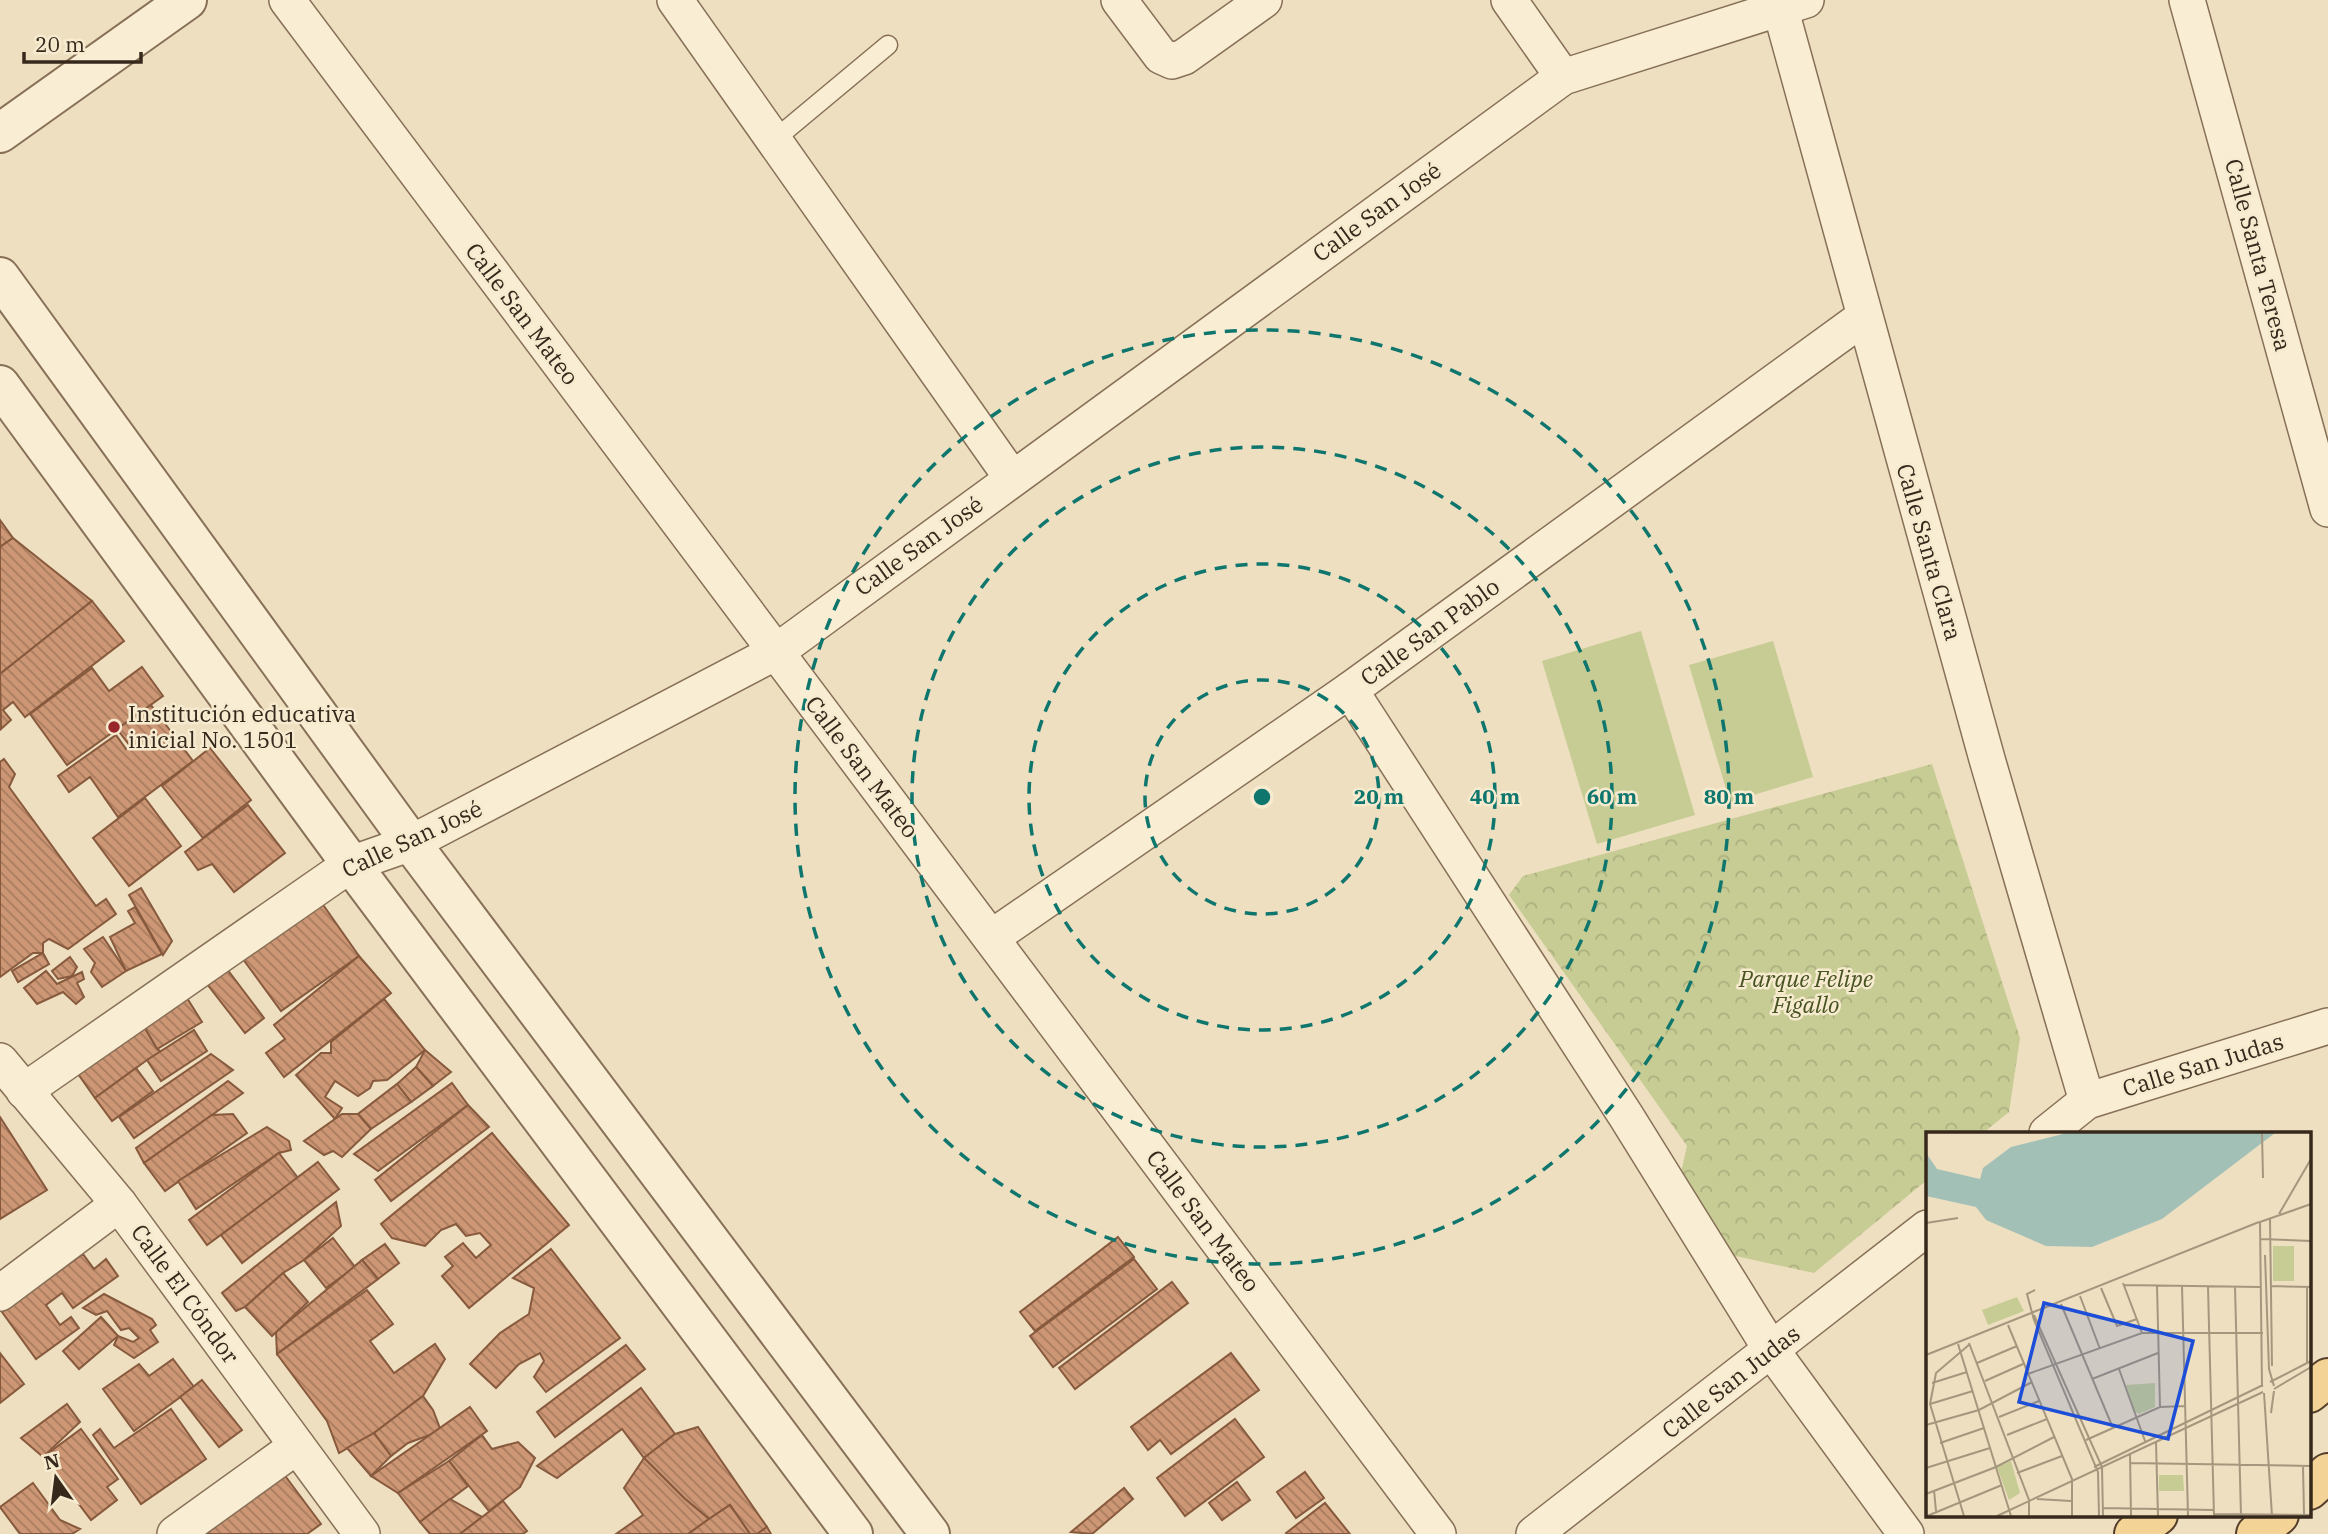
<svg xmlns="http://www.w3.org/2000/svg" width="2328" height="1534" font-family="'IBM Plex Serif',serif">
	<defs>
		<pattern id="forest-crowns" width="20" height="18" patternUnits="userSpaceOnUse" patternTransform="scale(1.75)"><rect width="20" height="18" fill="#c7cc94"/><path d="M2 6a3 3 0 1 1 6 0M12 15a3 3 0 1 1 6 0" fill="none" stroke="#acaf7f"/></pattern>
		<pattern id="building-back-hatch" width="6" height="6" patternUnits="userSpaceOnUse" patternTransform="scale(1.75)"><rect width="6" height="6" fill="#cd9775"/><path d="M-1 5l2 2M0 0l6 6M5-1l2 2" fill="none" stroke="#a77b5f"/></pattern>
	</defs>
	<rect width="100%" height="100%" fill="#eedfc0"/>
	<path fill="url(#forest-crowns)" d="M1932,764L2020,1038L2009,1112L1983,1133H1927V1180L1814,1273L1731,1255L1679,1181L1687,1146L1509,895L1523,876Z"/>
	<g fill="#c7cc94">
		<path d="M1641,631L1695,815L1597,844L1542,661Z"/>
		<path d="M1773,641L1813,777L1730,802L1689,665Z"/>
	</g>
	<g fill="url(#building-back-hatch)" stroke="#87593d" stroke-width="2">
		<path d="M0,520L13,538L0,547Z"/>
		<path d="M13,538L92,601L0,674V547Z"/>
		<path d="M92,601L124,641L25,717L13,702L3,710L11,720L1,729L0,674Z"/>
		<path d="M142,667L163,696L67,765L30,714L92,668L109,691Z"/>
		<path d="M151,705L193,761L118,817L90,777L69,792L58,776L116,735L126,749L130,746L117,729Z"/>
		<path d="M210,748L251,800L203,838L162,786Z"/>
		<path d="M4,759L15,774L9,787L96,906L106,899L116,914L68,949L49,939L43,943V953H33L0,977V762Z"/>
		<path d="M145,798L181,846L129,886L93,838Z"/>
		<path d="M248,805L285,853L234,892L212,864L198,870L185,852Z"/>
		<path d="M141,888L172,941L163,955L129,895Z"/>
		<path d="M319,899L359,956L281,1011L240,955Z"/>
		<path d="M135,907L162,954L126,971L110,937L135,923L128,911Z"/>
		<path d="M103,937L126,971L102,987L91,972L95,963L84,949Z"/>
		<path d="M43,953L49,964L18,982L12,971Z"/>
		<path d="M359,956L391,993L284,1077L266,1053L285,1039L274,1025Z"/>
		<path d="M70,957L77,967L72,976L58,979L52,971Z"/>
		<path d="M227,969L264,1018L245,1033L207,984Z"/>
		<path d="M46,971L57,984L82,972L84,979L77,983L84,997L76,1004L63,992L37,1004L24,988Z"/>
		<path d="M187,998L202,1022L157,1049L143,1025Z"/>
		<path d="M384,999L425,1050L387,1080L373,1081L370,1088L358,1096L335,1081L325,1097L342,1108L335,1119L296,1075L321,1053H331V1042Z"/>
		<path d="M143,1025L157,1049L162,1052L147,1060L95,1098L76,1071Z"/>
		<path d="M194,1030L207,1051L161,1081L147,1060Z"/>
		<path d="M425,1050L451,1072L433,1086L416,1067Z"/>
		<path d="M211,1054L233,1070L134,1138L119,1117Z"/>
		<path d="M416,1067L433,1086L411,1102L397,1084Z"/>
		<path d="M136,1068L153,1091L112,1121L95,1098Z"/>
		<path d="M228,1081L243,1093L144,1163L136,1148Z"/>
		<path d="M452,1083L468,1105L378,1171L354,1154Z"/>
		<path d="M397,1084L411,1102L371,1129L358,1114Z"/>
		<path d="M468,1105L489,1127L391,1201L375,1180Z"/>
		<path d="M233,1114L247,1133L165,1191L144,1163L212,1115Z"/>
		<path d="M342,1114H358L371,1129L342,1157L333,1151L324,1155L304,1141Z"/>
		<path d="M0,1117L47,1190L0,1219Z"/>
		<path d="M267,1127L289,1141L291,1150L279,1153L196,1209L178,1181Z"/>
		<path d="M492,1133L569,1225L469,1308L442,1276L453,1266L445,1257L463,1243L476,1258L491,1245L480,1233L466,1236L456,1224L441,1230L425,1246L392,1238L381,1224Z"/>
		<path d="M279,1153L298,1178L207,1245L189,1220Z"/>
		<path d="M318,1162L339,1189L242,1263L221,1235Z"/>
		<path d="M336,1202L341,1226L304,1260L283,1273L245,1307L236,1311L222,1293Z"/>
		<path d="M1118,1237L1134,1257L1035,1331L1020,1312Z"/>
		<path d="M333,1238L355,1267L326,1288L304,1260Z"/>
		<path d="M385,1244L399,1263L378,1279L362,1260Z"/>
		<path d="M551,1249L620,1338L546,1392L534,1377L544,1361L540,1353L519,1364L496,1388L470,1364L500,1333L529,1314L534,1288L513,1278Z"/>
		<path d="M83,1254L94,1269L106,1259L118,1276L73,1308L62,1293L46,1305L60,1325L71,1317L79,1328L36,1359L2,1312Z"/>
		<path d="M1134,1259L1157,1289L1053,1367L1030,1336Z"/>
		<path d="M362,1260L378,1279L277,1354L276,1332Z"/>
		<path d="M283,1273L308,1302L272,1336L245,1307Z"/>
		<path d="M1172,1282L1188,1303L1075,1389L1059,1368Z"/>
		<path d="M367,1290L393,1324L370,1341L394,1373L435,1344L445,1359L423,1396L374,1433L339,1453L327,1421L277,1354Z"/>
		<path d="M104,1294L152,1319L156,1325L150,1330L158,1342L134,1358L114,1345L118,1336L133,1342L139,1338L129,1328L121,1330L107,1311L96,1315L83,1308Z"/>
		<path d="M101,1317L118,1336L79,1369L63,1351Z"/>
		<path d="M626,1345L645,1369L555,1437L537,1412Z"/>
		<path d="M0,1353L24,1384L0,1403Z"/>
		<path d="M1231,1353L1259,1390L1171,1454L1160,1440L1148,1450L1131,1427Z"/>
		<path d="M173,1359L194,1387L134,1431L103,1389L139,1364L149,1376Z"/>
		<path d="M202,1380L242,1430L219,1447L180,1397Z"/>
		<path d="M641,1388L675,1434L644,1458L622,1429L557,1478L537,1466Z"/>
		<path d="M423,1396L433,1410L441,1431L408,1443L391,1456L374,1433Z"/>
		<path d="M67,1404L80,1422L43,1457L21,1438Z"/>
		<path d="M470,1407L487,1431L398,1493L371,1476Z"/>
		<path d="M171,1409L206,1459L141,1504L93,1435L100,1429L114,1448Z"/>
		<path d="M1235,1419L1264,1457L1185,1516L1157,1478Z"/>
		<path d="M698,1427L767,1527L757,1534H750L730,1505L709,1519L684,1498L644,1458L675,1434Z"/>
		<path d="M81,1429L118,1479L107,1487L117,1500L91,1520L43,1457Z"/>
		<path d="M374,1433L391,1456L371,1476L347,1448Z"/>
		<path d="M482,1435L492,1449L518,1442L535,1458L520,1487L489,1511L449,1461Z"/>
		<path d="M644,1458L684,1498L709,1519L688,1534H616L643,1515L624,1488Z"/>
		<path d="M449,1461L468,1486L420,1522L398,1493Z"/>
		<path d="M1305,1472L1324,1498L1296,1518L1277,1492Z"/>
		<path d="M283,1473L321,1524L307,1534H201Z"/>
		<path d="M1237,1482L1250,1500L1222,1520L1209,1503Z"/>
		<path d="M33,1483L60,1520L80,1529L72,1534H20L0,1507Z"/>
		<path d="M1124,1488L1133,1499L1092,1534L1071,1532Z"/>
		<path d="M450,1499L482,1517L460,1534H430L420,1522Z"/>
		<path d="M503,1501L527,1531L523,1534H460Z"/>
		<path d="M1325,1503L1350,1534H1287L1286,1533Z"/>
		<path d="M730,1505L750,1534H688L709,1519Z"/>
		<path d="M767,1527L771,1534H757Z"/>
	</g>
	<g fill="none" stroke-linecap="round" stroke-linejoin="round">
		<defs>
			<path id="service" d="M774,140L888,45"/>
			<g id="minor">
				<path d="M287,0L1438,1534"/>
				<path d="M675,0L1012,478"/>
				<path d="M1119,0L1161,56L1172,61L1184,57L1264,0"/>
				<path d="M1509,0L1563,77"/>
				<path d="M1778,0L1987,759L2087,1101"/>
				<path d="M2187,0L2328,509"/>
				<path d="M1350,690L1626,1116L1772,1351L1906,1534"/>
				<path d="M991,938L1350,690L1864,317"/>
				<path d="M0,1061L119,1204L362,1534"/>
				<path d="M24,1091L351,864L411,843L776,652L1563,77L1806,0"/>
				<path d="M2047,1133L2087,1101L2328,1026"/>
				<path d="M0,1293L119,1204"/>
				<path d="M175,1534L297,1446"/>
				<path d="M1534,1534L1927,1228"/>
			</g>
			<g id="tertiary">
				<path d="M0,133L187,0"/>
				<path d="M0,277L411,843L930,1534"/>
				<path d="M0,385L351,864L853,1534"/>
			</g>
			<g id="primary">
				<path d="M2309,1393L2328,1378"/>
				<path d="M2309,1490L2328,1473"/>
				<path d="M2134,1534L2158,1515"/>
				<path d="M2256,1534L2279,1515"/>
			</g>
		</defs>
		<use href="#service" stroke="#877057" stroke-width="21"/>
		<use href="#minor" stroke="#877057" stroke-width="38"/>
		<use href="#tertiary" stroke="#877057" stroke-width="42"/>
		<use href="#primary" stroke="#553e2c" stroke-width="42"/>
		<use href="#service" stroke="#f9edd3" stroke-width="18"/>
		<use href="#minor" stroke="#f9edd3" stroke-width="35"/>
		<use href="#tertiary" stroke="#f9edd3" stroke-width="38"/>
		<use href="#primary" stroke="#f3d496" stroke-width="38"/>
	</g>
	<g fill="none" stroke="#0f766e" stroke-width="3.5" stroke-dasharray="12 9">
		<circle cx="1262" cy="797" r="117"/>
		<circle cx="1262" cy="797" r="233"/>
		<circle cx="1262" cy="797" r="350"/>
		<circle cx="1262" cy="797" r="467"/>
	</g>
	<circle fill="#97272a" stroke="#f6eacf" stroke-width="2.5" cx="114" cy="727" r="7"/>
	<g text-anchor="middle" stroke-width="5" stroke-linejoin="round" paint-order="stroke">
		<g font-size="23" fill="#37281c" stroke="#f6eacf">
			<text transform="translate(1377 212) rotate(-36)" y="8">Calle San José</text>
			<text transform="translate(2258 255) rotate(75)" y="8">Calle Santa Teresa</text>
			<text transform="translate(522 314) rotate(53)" y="8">Calle San Mateo</text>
			<text transform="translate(919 546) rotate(-36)" y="8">Calle San José</text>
			<text transform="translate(1929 552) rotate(74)" y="8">Calle Santa Clara</text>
			<text transform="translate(1430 632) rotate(-36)" y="8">Calle San Pablo</text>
			<text transform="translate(862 767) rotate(53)" y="8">Calle San Mateo</text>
			<text transform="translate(412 839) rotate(-25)" y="8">Calle San José</text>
			<text transform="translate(2203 1065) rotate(-17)" y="8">Calle San Judas</text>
			<text transform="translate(1203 1221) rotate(53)" y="8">Calle San Mateo</text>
			<text transform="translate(185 1294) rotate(54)" y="8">Calle El Cóndor</text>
			<text transform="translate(1731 1382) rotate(-38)" y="8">Calle San Judas</text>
		</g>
		<g font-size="23" fill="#37281c" stroke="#f6eacf" text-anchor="start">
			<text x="128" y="722">Institución educativa<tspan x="128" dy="26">inicial No. 1501</tspan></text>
		</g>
		<g font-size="23" font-style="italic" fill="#485322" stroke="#f6eacf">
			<text x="1806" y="987">Parque Felipe<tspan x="1806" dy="26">Figallo</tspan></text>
		</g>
	</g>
	<g transform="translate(1926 1132)">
		<rect width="385" height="385" fill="#eedfc0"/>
		<path d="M229,251V275L213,282L208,279L200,253ZM85,329L94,361L83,368L71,335ZM233,343H257L258,359H233Z" fill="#c7cc94"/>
		<path d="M347,114H368V149H347ZM91,165L98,179L62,193L56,178Z" fill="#c7cc94"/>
		<path d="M141,1H349L236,87L166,115L120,114L60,88L50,75L0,64V21L11,37L54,47L57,36L85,15Z" fill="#a3c0b7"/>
		<path fill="none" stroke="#a5967e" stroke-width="2" d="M336,1L337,46M353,82L385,27M344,87L346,234M0,91L32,86M334,107L385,109M339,123L343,237L348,254M197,151L216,201M198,153L334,155M231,154L234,275M256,154L262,384M344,154L385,155M282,155L288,384M309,155L315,384M381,155V231M175,156L191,194L211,187M109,158L101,162L108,188L172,340L173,384M154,164L174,217M135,172L187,296M108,183L176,335L177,384M82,193L146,347V384M43,211L103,368V384M32,212L85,384M0,223L333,90M51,231L91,214M193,237L219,309M102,242L216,201H337M166,247L232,221M59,249L97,232M344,250L385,229M6,251L41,240M336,255L334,90L385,72M348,257L385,235M338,261L346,384M4,272L47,259M345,281L348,259M73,285L113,269M0,293L53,278L106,250M81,303L121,287M160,308L234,275L259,274M230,310L232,384M14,311L58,296M204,322L205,384M204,331L385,334M377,334L378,382M168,335L337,253M0,336L64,316M91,341L136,324M8,358L10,379M0,362L70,335L128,305M111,367L145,369M177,376L287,378M288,382L385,383M1,384L76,353M38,384L4,272L10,241L44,212M71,384L337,260"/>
		<path fill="#1d4ed8" fill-opacity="0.15" stroke="#1d4ed8" stroke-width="3.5" d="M118,171L267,209L242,307L93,270Z"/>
		<rect width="385" height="385" fill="none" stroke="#37281c" stroke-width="3.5"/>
	</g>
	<circle cx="1262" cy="797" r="10" fill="#0f766e" stroke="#f6eacf" stroke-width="3.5"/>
	<g font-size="21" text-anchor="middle" font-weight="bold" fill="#0f766e" stroke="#f6eacf" stroke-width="5" stroke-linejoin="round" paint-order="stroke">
		<text x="1379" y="804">20 m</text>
		<text x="1495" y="804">40 m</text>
		<text x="1612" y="804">60 m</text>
		<text x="1729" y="804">80 m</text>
	</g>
	<g transform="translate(56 1478) rotate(346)" stroke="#f6eacf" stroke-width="5" paint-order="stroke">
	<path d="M0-5L12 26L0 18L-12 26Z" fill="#37281c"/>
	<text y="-10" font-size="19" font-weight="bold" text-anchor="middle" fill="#37281c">N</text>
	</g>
	<path d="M24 52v10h117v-10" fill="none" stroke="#37281c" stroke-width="3.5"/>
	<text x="35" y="52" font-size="21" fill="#37281c" stroke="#f6eacf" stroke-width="5" paint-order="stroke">20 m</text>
</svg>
